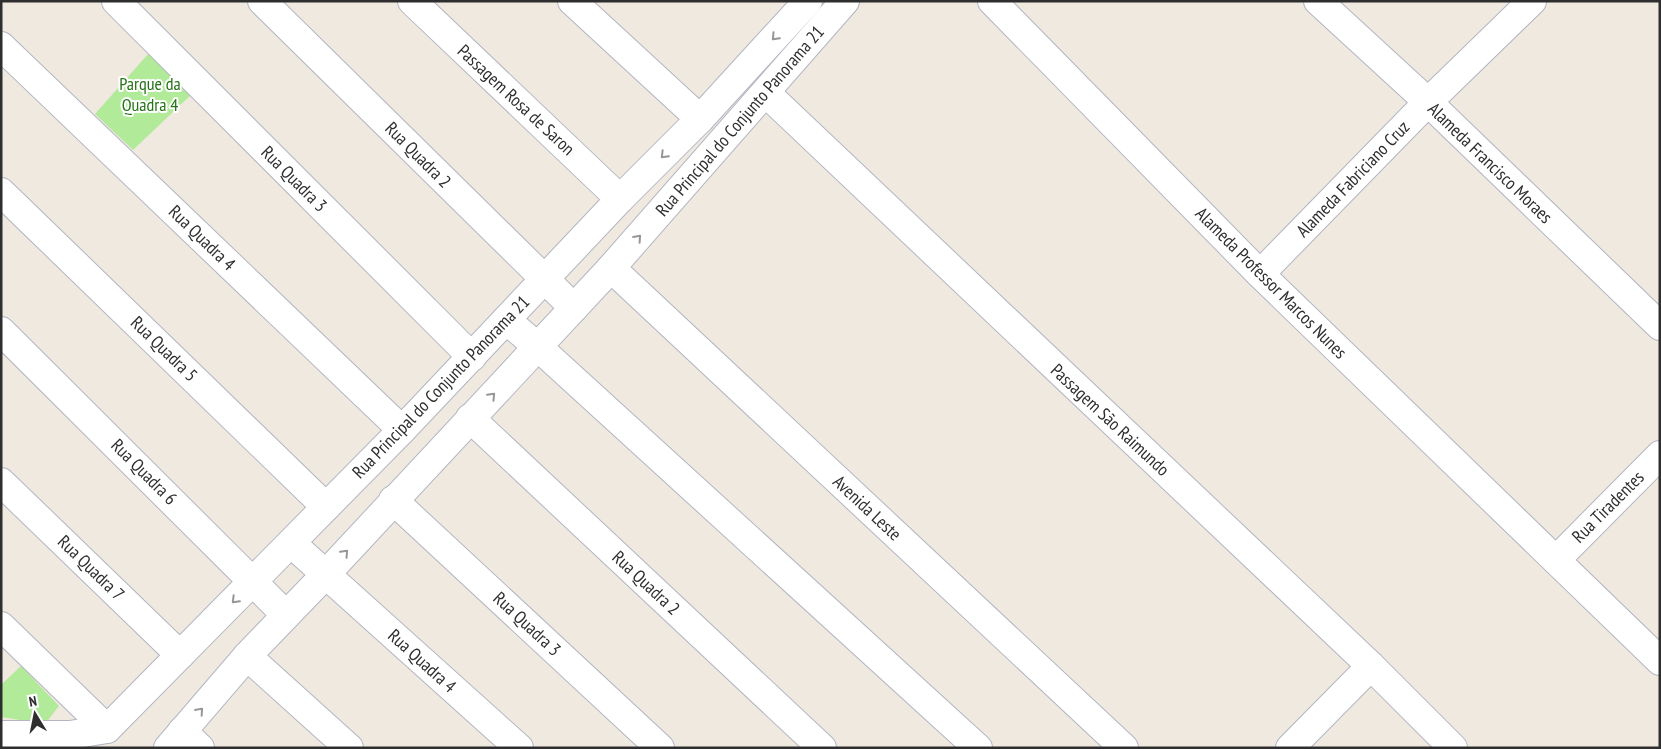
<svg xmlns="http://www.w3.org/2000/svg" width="1661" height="749" font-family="'PT Sans Narrow',sans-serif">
	<rect width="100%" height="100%" fill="#f0e9df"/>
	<g fill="#b1ea99">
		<path d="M149,53L194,92L133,150L95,114Z"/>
		<path d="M21,666L59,706L45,724L1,717V685Z"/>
	</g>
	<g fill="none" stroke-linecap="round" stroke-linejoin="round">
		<defs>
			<g id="minor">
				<path d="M116,1L472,357"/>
				<path d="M262,1L574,308"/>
				<path d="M412,1L620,199"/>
				<path d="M572,1L700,119"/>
				<path d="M992,1L1260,274L1660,661"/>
				<path d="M1318,1L1428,102L1660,326"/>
				<path d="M1,46L402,430"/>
				<path d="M766,93L1371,666L1453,748"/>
				<path d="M1,192L326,507"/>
				<path d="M611,268L1124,748"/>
				<path d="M1260,274L1428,102L1532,1"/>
				<path d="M506,320L538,347L978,748"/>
				<path d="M1,331L286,615"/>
				<path d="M470,418L822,748"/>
				<path d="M1,482L180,655"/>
				<path d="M393,500L660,748"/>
				<path d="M291,543L519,748"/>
				<path d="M1556,560L1660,455"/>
				<path d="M1,626L107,729"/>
				<path d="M247,656L349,748"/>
				<path d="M182,731L200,748"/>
				<path d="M1,735H70"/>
				<path d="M58,748L70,735L107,729L402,430L620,199L700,119L808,1"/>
				<path d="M168,748L247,656L326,574L611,268L845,1"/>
				<path d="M1290,748L1371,666"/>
			</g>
		</defs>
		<use href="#minor" stroke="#b3b5c2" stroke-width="30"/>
		<use href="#minor" stroke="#fff" stroke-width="28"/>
	</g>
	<defs><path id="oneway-chevron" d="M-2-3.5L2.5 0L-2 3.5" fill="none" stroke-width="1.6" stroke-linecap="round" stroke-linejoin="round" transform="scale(1.25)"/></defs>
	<g stroke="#969696">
		<use href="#oneway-chevron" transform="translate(775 37) rotate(133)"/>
		<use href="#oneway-chevron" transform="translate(664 155) rotate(135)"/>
		<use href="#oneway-chevron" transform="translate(638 238) rotate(-48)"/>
		<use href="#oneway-chevron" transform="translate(492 396) rotate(-46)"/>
		<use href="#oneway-chevron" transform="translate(345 553) rotate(-47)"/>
		<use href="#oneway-chevron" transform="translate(235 600) rotate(135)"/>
		<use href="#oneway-chevron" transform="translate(200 711) rotate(-49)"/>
	</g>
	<g text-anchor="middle" stroke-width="4" stroke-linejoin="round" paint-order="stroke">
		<g font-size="18" fill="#257315" stroke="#fff">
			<text x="150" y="90">Parque da<tspan x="150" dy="21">Quadra 4</tspan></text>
		</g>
		<g font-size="18" fill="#2e2e2e" stroke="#fff">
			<text transform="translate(516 100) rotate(43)" y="6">Passagem Rosa de Saron</text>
			<text transform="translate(740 121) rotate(-49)" y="6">Rua Principal do Conjunto Panorama 21</text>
			<text transform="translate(418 155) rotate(45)" y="6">Rua Quadra 2</text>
			<text transform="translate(1490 163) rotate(44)" y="6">Alameda Francisco Moraes</text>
			<text transform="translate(294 179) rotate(45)" y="6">Rua Quadra 3</text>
			<text transform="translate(1353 179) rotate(-46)" y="6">Alameda Fabriciano Cruz</text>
			<text transform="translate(202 238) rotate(44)" y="6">Rua Quadra 4</text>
			<text transform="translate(1271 283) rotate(45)" y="6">Alameda Professor Marcos Nunes</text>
			<text transform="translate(164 349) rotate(44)" y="6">Rua Quadra 5</text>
			<text transform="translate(441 387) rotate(-46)" y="6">Rua Principal do Conjunto Panorama 21</text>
			<text transform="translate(1110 420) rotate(43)" y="6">Passagem São Raimundo</text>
			<text transform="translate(144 472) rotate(45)" y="6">Rua Quadra 6</text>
			<text transform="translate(1608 507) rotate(-45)" y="6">Rua Tiradentes</text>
			<text transform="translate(867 508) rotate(43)" y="6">Avenida Leste</text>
			<text transform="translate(91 568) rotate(44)" y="6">Rua Quadra 7</text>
			<text transform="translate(646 583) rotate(43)" y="6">Rua Quadra 2</text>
			<text transform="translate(527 624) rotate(43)" y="6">Rua Quadra 3</text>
			<text transform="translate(422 661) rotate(42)" y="6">Rua Quadra 4</text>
		</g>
	</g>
	<rect width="1661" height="749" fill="none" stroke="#2e2e2e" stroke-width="5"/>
	<g transform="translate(35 714) rotate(350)" stroke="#ffffff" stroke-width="4" paint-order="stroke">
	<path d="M0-4L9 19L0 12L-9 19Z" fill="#2e2e2e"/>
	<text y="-8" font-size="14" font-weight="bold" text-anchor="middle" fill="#2e2e2e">N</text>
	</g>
</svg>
